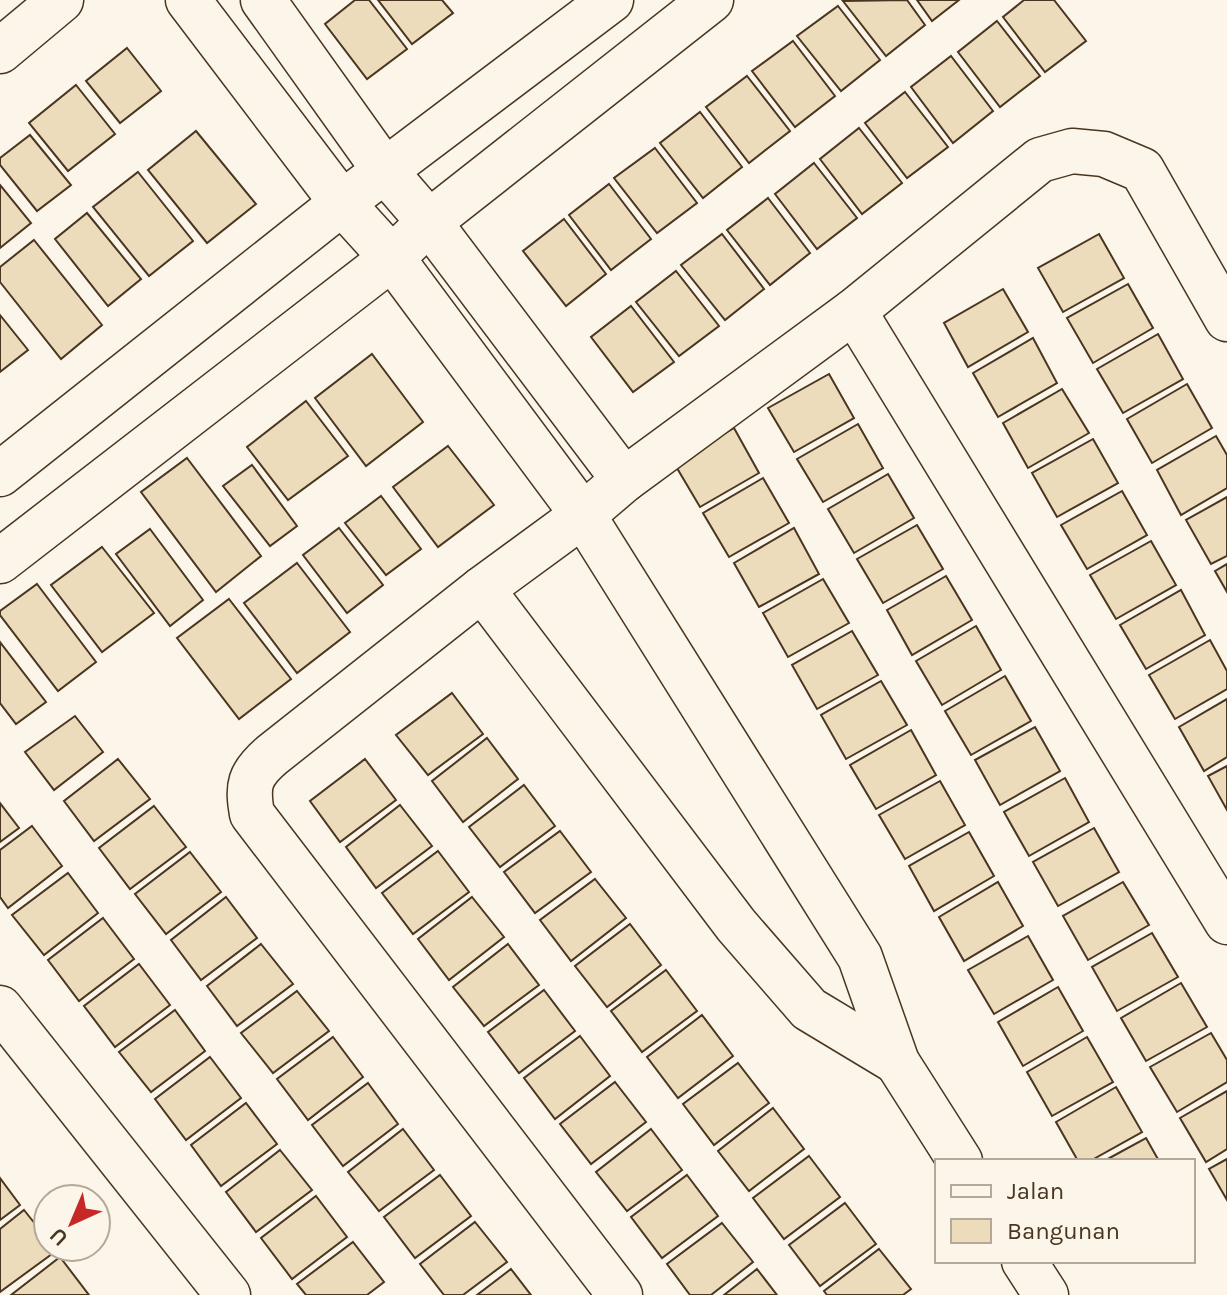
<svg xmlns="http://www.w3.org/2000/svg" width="1227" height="1295" font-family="Karla,sans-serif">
	<rect width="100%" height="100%" fill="#fbf6e9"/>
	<g fill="#ecdcbc" stroke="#4a3520" stroke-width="2">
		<path d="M355,0H369L407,49L367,79L325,24Z"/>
		<path d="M378,0H442L453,13L412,44Z"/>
		<path d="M907,0L925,25L886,56L843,1Z"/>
		<path d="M917,0H959L932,21Z"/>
		<path d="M1024,0H1054L1086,41L1045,72L1003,17Z"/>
		<path d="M838,6L880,60L841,91L797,36Z"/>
		<path d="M997,21L1040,76L1000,107L958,52Z"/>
		<path d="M793,41L835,96L795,127L752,71Z"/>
		<path d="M127,48L161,91L120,123L86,81Z"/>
		<path d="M951,56L993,111L953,143L911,87Z"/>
		<path d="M747,76L790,131L749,163L706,107Z"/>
		<path d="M76,85L115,134L68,171L29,123Z"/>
		<path d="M905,92L948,147L907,178L865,123Z"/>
		<path d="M700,112L742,167L703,198L660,143Z"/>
		<path d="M859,128L902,183L862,214L820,159Z"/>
		<path d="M196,131L256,204L207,243L148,170Z"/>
		<path d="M30,135L71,185L37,211L0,165V158Z"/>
		<path d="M655,148L697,203L657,233L614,178Z"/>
		<path d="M814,163L857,218L817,249L775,194Z"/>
		<path d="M138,172L193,241L149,276L93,207Z"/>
		<path d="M609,184L651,239L611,270L569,215Z"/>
		<path d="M0,185L31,223L0,248Z"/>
		<path d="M768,198L810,253L770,285L727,230Z"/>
		<path d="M87,213L141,279L108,306L55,239Z"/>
		<path d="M564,219L606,274L566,306L523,251Z"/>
		<path d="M722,234L764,289L725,320L681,265Z"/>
		<path d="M1099,234L1124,278L1063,312L1038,268Z"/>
		<path d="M34,240L102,325L61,359L0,282V267Z"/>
		<path d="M676,271L719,326L679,356L636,302Z"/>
		<path d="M1128,284L1153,328L1093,363L1067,318Z"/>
		<path d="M1003,289L1028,332L968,367L944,323Z"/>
		<path d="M631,306L674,362L633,392L591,337Z"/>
		<path d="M0,315L28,350L0,372Z"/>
		<path d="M1158,334L1183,379L1123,413L1097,369Z"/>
		<path d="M1033,338L1057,383L998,417L973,373Z"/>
		<path d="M372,354L423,422L366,466L315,398Z"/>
		<path d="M829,374L854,418L794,452L768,408Z"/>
		<path d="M1187,384L1212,428L1152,463L1127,419Z"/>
		<path d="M1062,389L1089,433L1028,468L1003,423Z"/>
		<path d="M306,401L348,456L288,500L247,447Z"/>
		<path d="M858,424L883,468L823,502L797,459Z"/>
		<path d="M734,428L759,473L700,507L674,463Z"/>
		<path d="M1216,436L1227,455V488L1181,515L1157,470Z"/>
		<path d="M1093,439L1118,483L1057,517L1032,473Z"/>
		<path d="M448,446L494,505L438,547L393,487Z"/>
		<path d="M187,458L261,556L216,592L141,492Z"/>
		<path d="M252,465L297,526L270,546L223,486Z"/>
		<path d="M888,474L914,518L854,553L828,509Z"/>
		<path d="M763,478L789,523L729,557L703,513Z"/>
		<path d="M1122,491L1147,535L1087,569L1061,525Z"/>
		<path d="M381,496L421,549L386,575L345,523Z"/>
		<path d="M1227,497V556L1211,564L1186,520Z"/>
		<path d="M917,525L943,569L883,603L857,559Z"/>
		<path d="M339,528L383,585L347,613L303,555Z"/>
		<path d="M794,528L819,574L759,607L734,563Z"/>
		<path d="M150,529L203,600L170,626L116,554Z"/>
		<path d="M1151,541L1176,585L1116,619L1090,575Z"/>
		<path d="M102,547L154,613L102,652L51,585Z"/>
		<path d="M297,563L350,632L297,673L244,603Z"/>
		<path d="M1227,564V592L1215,571Z"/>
		<path d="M946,576L972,620L912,655L887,610Z"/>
		<path d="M823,579L849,623L788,657L763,613Z"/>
		<path d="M37,584L96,662L58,691L0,615V611Z"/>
		<path d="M1181,590L1205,635L1146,669L1120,625Z"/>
		<path d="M229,599L291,679L239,719L177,638Z"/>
		<path d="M976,626L1001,670L942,705L916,661Z"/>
		<path d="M852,631L878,675L817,709L792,665Z"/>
		<path d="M1210,640L1227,671V689L1175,719L1149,675Z"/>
		<path d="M0,642L46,702L16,724L0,703Z"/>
		<path d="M1005,676L1031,721L971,755L945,711Z"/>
		<path d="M881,681L907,725L846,759L821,715Z"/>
		<path d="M452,693L483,734L428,775L396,735Z"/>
		<path d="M1227,699V757L1204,771L1179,727Z"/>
		<path d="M75,716L103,752L54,790L25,752Z"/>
		<path d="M1035,727L1060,771L1000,805L975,760Z"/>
		<path d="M911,730L936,775L876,809L850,765Z"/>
		<path d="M487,738L518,779L463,822L432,781Z"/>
		<path d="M118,759L150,799L94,841L64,801Z"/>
		<path d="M365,759L396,800L340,842L310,801Z"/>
		<path d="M1227,766V810L1208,776Z"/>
		<path d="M1065,778L1089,822L1029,856L1004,812Z"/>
		<path d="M940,781L965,825L905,859L879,815Z"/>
		<path d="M524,785L555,826L500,867L469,827Z"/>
		<path d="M0,803L19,828L0,842Z"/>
		<path d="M400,805L432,846L376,888L346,847Z"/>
		<path d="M154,806L186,847L130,889L99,848Z"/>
		<path d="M32,826L62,866L8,908L0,897V850Z"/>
		<path d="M1094,828L1119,872L1058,906L1033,862Z"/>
		<path d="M560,831L591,872L535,913L504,872Z"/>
		<path d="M969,832L994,876L934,911L909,866Z"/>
		<path d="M438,851L469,892L413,934L382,893Z"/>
		<path d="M190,852L221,892L166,934L135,894Z"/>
		<path d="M68,873L98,913L44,955L12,915Z"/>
		<path d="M595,879L626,918L571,961L540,920Z"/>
		<path d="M998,882L1023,926L964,961L939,917Z"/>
		<path d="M1123,882L1149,925L1088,960L1063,916Z"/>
		<path d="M226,897L257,938L201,980L171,940Z"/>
		<path d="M472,897L504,937L449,980L418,939Z"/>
		<path d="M103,918L134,959L79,1001L48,960Z"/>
		<path d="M630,924L661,965L607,1007L575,966Z"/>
		<path d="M1152,933L1178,977L1117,1011L1092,967Z"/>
		<path d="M1028,936L1053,980L994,1014L968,970Z"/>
		<path d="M261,944L293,984L237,1026L207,986Z"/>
		<path d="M508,944L539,985L484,1026L453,987Z"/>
		<path d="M139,964L170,1005L115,1047L84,1006Z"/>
		<path d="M666,970L697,1011L642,1052L611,1011Z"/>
		<path d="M1181,983L1207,1027L1146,1061L1121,1018Z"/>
		<path d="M1058,987L1083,1031L1023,1066L998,1022Z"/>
		<path d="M544,990L575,1031L519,1073L488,1032Z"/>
		<path d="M297,991L329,1031L273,1073L241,1033Z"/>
		<path d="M175,1010L205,1051L151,1092L119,1052Z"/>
		<path d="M702,1015L733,1056L678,1098L647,1057Z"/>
		<path d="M1211,1033L1227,1060V1082L1177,1112L1150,1067Z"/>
		<path d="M580,1036L610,1076L555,1119L524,1078Z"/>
		<path d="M333,1037L363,1077L308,1120L277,1079Z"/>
		<path d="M1087,1037L1113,1082L1052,1116L1027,1072Z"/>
		<path d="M210,1057L241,1098L186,1140L155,1099Z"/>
		<path d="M738,1063L769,1103L714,1145L683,1104Z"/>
		<path d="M615,1082L646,1122L591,1164L560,1124Z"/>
		<path d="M368,1083L398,1124L343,1166L312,1125Z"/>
		<path d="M1116,1087L1142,1132L1090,1161H1078L1056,1122Z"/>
		<path d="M1227,1091V1149L1206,1162L1180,1118Z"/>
		<path d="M246,1103L277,1144L221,1186L191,1145Z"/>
		<path d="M773,1108L804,1149L749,1191L718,1151Z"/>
		<path d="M403,1129L434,1170L379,1211L348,1172Z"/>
		<path d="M651,1129L682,1170L627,1211L596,1172Z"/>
		<path d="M1146,1138L1159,1161H1104Z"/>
		<path d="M280,1150L312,1190L256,1232L226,1192Z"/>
		<path d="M809,1156L840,1197L784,1239L753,1198Z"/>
		<path d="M1227,1159V1200L1209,1169Z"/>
		<path d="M440,1175L471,1216L415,1258L384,1217Z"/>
		<path d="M687,1175L718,1216L662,1258L631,1217Z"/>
		<path d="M0,1178L20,1205L0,1220Z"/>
		<path d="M316,1196L347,1237L292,1279L261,1238Z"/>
		<path d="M845,1203L876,1244L820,1286L789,1245Z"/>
		<path d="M24,1210L48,1240V1247H53L56,1251L0,1292V1229Z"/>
		<path d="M475,1222L507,1262L463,1295H444L420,1264Z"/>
		<path d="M722,1223L753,1262L711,1295H690L667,1264Z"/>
		<path d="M353,1242L384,1282L367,1295H306L297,1284Z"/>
		<path d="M879,1249L911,1289L903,1295H827L824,1291Z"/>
		<path d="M60,1257L89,1295H11Z"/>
		<path d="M511,1269L531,1295H477Z"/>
		<path d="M757,1269L777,1295H724Z"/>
	</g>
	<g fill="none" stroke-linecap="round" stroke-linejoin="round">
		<defs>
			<g id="minor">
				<path d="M188,0L342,203L392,258L583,515L860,957L897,1062L960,1161"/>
				<path d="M263,0L385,171L429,222L624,480"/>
				<path d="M0,51L61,0"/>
				<path d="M854,311L1227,922"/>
				<path d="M0,474L342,203L611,0"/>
				<path d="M0,561L392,258L429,222L711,0"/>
				<path d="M482,589L736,925L809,1009L897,1062"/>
				<path d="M0,1008L228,1295"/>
				<path d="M1024,1261L1046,1295"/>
				<path d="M620,1295L252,814C247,785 249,775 272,755L482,589L583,515L624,480L854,311L1040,160L1072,151L1104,154L1142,170L1227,319"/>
			</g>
		</defs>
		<use href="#minor" stroke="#4a3520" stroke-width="47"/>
		<use href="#minor" stroke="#fbf6e9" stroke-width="44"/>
	</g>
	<rect x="935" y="1159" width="260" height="104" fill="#fbf6e9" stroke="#b4a999" stroke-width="2"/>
	<rect x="951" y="1185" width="40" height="12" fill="#fbf6e9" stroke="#b4a999" stroke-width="2"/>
	<text x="1007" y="1199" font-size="24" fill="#4a3520">Jalan</text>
	<rect x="951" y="1219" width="40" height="24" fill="#ecdcbc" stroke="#b4a999" stroke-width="2"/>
	<text x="1007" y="1239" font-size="24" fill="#4a3520">Bangunan</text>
	<g transform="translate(72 1223) rotate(224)"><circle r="38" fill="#fbf6e9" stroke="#b4a999" stroke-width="2"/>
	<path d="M0-6L14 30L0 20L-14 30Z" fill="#c62828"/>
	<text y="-12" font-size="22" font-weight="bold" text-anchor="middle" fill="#4a3520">U</text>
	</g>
</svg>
